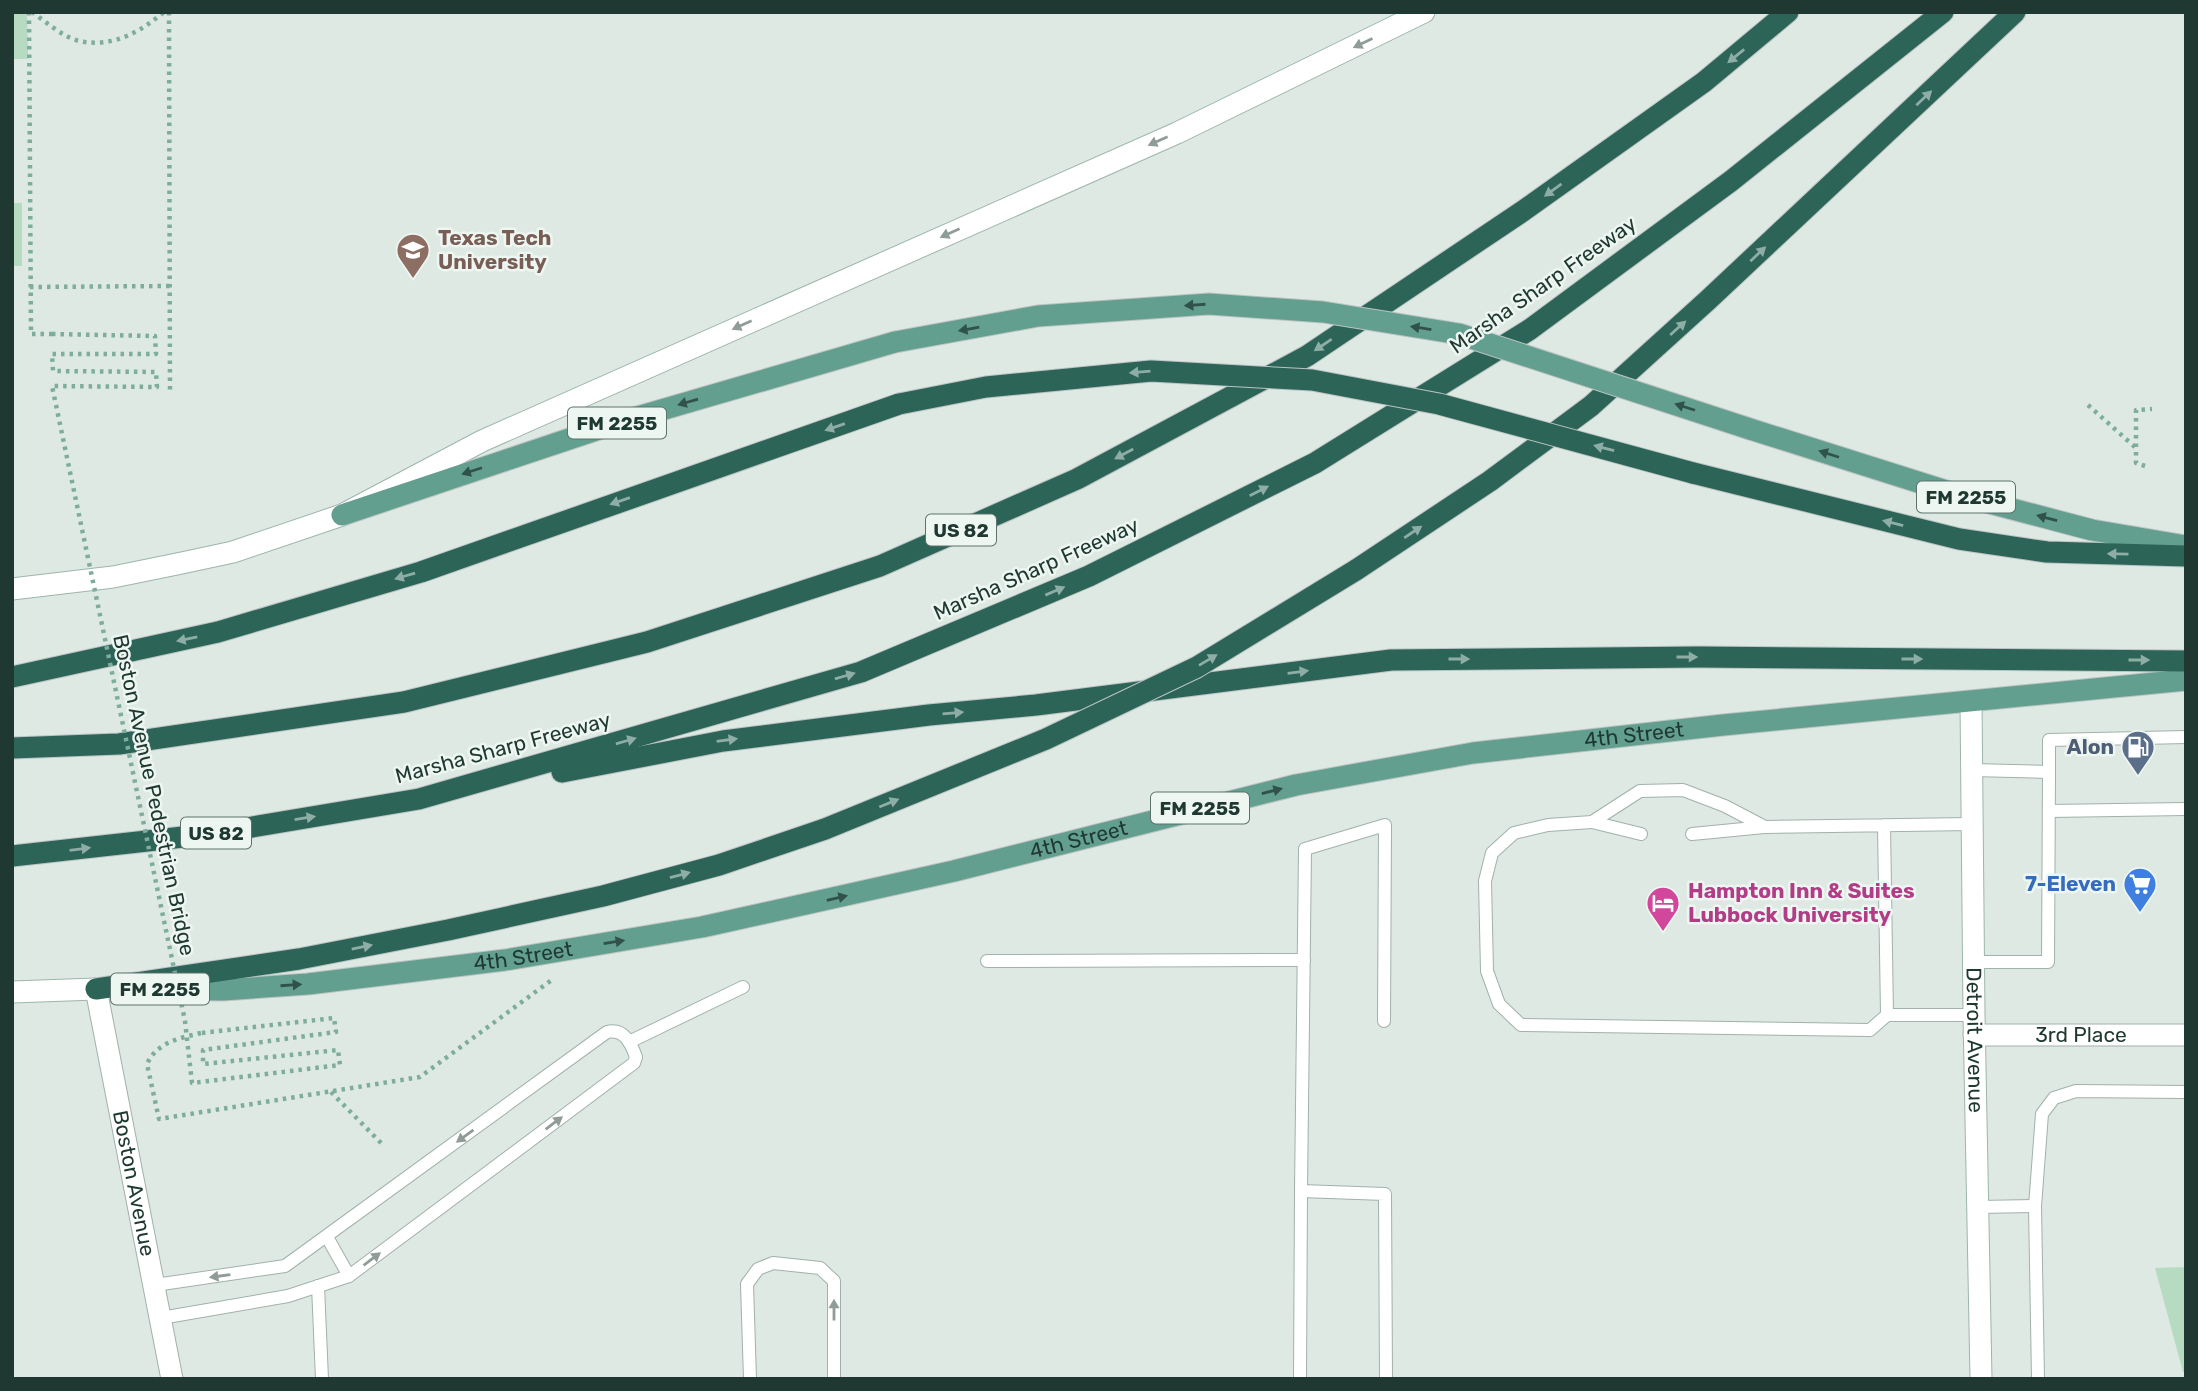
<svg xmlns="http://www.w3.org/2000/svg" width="2198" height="1391" font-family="Rubik,sans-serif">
	<rect width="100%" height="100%" fill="#dee9e4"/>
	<g fill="#b6dbc0">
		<path d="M12,12H27L28,59H12Z"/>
		<rect x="12" y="203" width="10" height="63"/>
		<path d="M2186,1267V1372H2183L2155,1268Z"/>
	</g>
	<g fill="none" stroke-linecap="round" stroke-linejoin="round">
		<defs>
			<g id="lane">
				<path d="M1972,770L2049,772V740L2186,737"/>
				<path d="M2049,811L2186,809"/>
				<path d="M1592,822L1641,834"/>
				<path d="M1884,825L1887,1015L1870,1030L1521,1025L1499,1004L1487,971L1485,881L1492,853L1514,833L1548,825L1592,822L1640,791L1683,790L1725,806L1765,827L1972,824"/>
				<path d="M1692,834L1764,827"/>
				<path d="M987,961L1304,960"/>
				<path d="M1974,962H2048L2049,772"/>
				<path d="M1887,1015H1974"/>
				<path d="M1384,1021L1385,825L1305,849L1301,1191L1385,1194L1386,1379"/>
				<path d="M629,1042L743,987"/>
				<path d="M1978,1207L2035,1206"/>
				<path d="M327,1237L349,1276"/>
				<path d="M155,1285L285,1266L607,1032C624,1028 631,1043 636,1057L634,1063L349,1276L288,1296L161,1318"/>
				<path d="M318,1286L322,1379"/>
				<path d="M750,1379L747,1284L758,1269L773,1263L820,1268L834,1281V1379"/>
				<path d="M1300,1379L1301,1191"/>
				<path d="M2038,1379L2035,1206L2042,1114L2054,1098L2076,1091L2186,1092"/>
			</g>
			<g id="street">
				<path id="s1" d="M96,989L172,1379"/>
				<path id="s2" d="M1974,1035H2186"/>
			</g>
			<g id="secondary">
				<path d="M12,589L113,577L177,564L233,552L342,515L482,441L1177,133L1424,12"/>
				<path id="s3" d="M1971,702L1974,1015L1981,1379"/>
				<path d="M12,992L96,989"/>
			</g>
			<g id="primary">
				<path d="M1750,429L1959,495L2092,530L2186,546"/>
				<path d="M342,515L620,422L895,342"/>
				<path id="s4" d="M137,989L223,990L308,984L505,960L702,927L954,871L1296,785L1473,753L1723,725L2186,680"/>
			</g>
			<g id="highway">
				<path d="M1693,473L1959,539L2047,552L2186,556"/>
				<path d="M1356,570L1490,481L1591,406L1708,300L2015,12"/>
				<path d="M12,677L218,632L421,572L899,404"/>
				<path d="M12,748L119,744L404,702L647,642L880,566L1077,479L1307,356L1523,211L1704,82L1788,12"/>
				<path d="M562,772L723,741L929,715L1036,705L1391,660L1699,657L2186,661"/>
				<path d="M12,856L210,834L419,799L861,672L1089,576L1315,463L1529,330L1731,181L1943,12"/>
				<path d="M96,989L299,959L448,930L603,896L719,865L825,829"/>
			</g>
		</defs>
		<use href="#lane" stroke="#a1b1ab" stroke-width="14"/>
		<use href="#street" stroke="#a1b1ab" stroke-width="23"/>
		<use href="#secondary" stroke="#9db5ac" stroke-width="23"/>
		<use href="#primary" stroke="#bcc4c2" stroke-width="23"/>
		<use href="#highway" stroke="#bcc4c2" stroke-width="23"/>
		<g stroke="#7ead9e" stroke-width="4.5" stroke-dasharray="3.5 5" stroke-linecap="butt">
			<path d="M29,12L31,334H52"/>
			<path d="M32,12C46,22 63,37 79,41C113,48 140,32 164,12"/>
			<path d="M169,12L170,392"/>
			<path d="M30,287L170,286"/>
			<path d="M2088,405L2136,448"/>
			<path d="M2145,466L2136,463V410L2152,409"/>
			<path d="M201,1033C180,1038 157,1042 147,1064L159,1119L420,1077L553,979"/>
			<path d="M331,1092L382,1144"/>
		</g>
		<use href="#lane" stroke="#fff" stroke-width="12"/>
		<use href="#street" stroke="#fff" stroke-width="21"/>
		<use href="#secondary" stroke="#fff" stroke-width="21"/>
		<use href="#primary" stroke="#629f8f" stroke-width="21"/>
		<use href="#highway" stroke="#2c6458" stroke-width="21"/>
		<defs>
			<path id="primary-bridge" d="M895,342L1038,316L1209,304L1323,312L1459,334L1750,429"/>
			<g id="highway-bridge">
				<path d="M899,404L986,387L1151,371L1312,380L1439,404L1693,473"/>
				<path d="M825,829L1046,739L1197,667L1356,570"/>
			</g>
		</defs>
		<use href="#primary-bridge" stroke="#bcc4c2" stroke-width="23" stroke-linecap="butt"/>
		<use href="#highway-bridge" stroke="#bcc4c2" stroke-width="23" stroke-linecap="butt"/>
		<path stroke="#7ead9e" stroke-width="4.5" stroke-dasharray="3.5 5" stroke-linecap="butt" d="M52,334L155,336L156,354H52L53,371L156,372L157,387L52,386L185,1021L192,1083L340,1065L338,1050L203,1064V1050L336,1032L334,1018L201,1033"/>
		<use href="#primary-bridge" stroke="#629f8f" stroke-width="21"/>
		<use href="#highway-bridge" stroke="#2c6458" stroke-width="21"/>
	</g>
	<defs><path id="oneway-solid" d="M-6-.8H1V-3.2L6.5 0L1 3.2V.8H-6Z" transform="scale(1.75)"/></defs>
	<g fill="#8f9c98">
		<use href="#oneway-solid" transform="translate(1363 43) rotate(154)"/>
		<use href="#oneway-solid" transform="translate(1158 141) rotate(156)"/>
		<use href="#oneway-solid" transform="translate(950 233) rotate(156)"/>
		<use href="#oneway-solid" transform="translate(742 325) rotate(156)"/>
		<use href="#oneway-solid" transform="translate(554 1123) rotate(-37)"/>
		<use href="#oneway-solid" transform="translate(465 1136) rotate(144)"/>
		<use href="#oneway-solid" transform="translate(372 1259) rotate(-37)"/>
		<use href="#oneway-solid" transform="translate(220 1276) rotate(172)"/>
		<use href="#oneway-solid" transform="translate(834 1310) rotate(-90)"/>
	</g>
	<g fill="#8dada5">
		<use href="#oneway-solid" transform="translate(1736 56) rotate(141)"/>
		<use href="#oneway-solid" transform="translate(1924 98) rotate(-43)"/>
		<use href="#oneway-solid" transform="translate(1553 190) rotate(144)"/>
		<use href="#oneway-solid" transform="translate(1758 254) rotate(-43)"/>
		<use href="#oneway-solid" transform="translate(1678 328) rotate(-42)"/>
		<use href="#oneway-solid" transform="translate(1323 345) rotate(146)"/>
		<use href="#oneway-solid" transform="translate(1140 372) rotate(175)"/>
		<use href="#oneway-solid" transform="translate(835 427) rotate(161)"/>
		<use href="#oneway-solid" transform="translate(1604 448) rotate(-165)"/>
		<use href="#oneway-solid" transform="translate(1124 454) rotate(152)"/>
		<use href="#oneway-solid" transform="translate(1259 491) rotate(-27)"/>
		<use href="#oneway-solid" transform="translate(620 501) rotate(161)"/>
		<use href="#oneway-solid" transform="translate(1893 523) rotate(-166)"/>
		<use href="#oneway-solid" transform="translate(1413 532) rotate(-34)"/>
		<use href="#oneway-solid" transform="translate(2118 554) rotate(-179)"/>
		<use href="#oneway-solid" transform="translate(405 576) rotate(164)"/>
		<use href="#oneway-solid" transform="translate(1055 591) rotate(-23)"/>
		<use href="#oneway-solid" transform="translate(187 639) rotate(168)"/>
		<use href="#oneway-solid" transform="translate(1687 657)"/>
		<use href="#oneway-solid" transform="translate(1459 659)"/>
		<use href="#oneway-solid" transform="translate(1912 659)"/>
		<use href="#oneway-solid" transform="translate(1208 660) rotate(-31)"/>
		<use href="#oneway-solid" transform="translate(2139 660)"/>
		<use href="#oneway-solid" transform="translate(1298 672) rotate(-7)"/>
		<use href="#oneway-solid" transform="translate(845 676) rotate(-16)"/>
		<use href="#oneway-solid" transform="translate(953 713) rotate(-5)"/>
		<use href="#oneway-solid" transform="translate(727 740) rotate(-8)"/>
		<use href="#oneway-solid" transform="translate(626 741) rotate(-16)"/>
		<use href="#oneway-solid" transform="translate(889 803) rotate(-22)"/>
		<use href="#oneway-solid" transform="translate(305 818) rotate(-9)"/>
		<use href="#oneway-solid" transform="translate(80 849) rotate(-7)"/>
		<use href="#oneway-solid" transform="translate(680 875) rotate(-15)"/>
		<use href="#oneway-solid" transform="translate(362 947) rotate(-11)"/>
	</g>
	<g fill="#305249">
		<use href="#oneway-solid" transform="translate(1195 305) rotate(176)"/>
		<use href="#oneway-solid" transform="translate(1421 328) rotate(-171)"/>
		<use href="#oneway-solid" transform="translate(969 329) rotate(170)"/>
		<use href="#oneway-solid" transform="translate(688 402) rotate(164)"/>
		<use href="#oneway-solid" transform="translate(1685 407) rotate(-162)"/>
		<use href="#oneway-solid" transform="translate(1829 454) rotate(-162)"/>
		<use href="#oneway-solid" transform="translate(472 471) rotate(162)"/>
		<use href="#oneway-solid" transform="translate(2047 518) rotate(-165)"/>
		<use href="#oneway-solid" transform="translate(1272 791) rotate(-14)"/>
		<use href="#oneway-solid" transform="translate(837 898) rotate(-13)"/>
		<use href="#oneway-solid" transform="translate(614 942) rotate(-9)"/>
		<use href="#oneway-solid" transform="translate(291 985) rotate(-4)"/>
	</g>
	<defs>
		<symbol id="university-pin" viewBox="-11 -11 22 30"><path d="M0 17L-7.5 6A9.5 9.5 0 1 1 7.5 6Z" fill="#8d6e63" stroke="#eef6f2"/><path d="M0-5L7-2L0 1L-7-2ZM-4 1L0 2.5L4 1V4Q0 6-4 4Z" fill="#fff"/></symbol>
		<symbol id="fuel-pin" viewBox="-11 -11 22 30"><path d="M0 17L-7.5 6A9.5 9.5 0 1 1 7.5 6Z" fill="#5c6f8a" stroke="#eef6f2"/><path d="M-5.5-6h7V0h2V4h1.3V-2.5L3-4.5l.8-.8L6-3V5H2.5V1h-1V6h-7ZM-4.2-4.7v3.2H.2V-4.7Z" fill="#fff"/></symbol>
		<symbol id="supermarket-pin" viewBox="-11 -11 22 30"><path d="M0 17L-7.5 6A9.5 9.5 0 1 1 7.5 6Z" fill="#3f7fe0" stroke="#eef6f2"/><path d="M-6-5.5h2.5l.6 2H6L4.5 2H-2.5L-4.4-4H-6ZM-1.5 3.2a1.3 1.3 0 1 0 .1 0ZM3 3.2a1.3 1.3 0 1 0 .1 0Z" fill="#fff"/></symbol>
		<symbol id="hotel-pin" viewBox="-11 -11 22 30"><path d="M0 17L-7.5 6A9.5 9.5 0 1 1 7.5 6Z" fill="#d1479c" stroke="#eef6f2"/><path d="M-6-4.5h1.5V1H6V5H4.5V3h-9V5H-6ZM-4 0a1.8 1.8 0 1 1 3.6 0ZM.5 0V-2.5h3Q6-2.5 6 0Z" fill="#fff"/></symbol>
	</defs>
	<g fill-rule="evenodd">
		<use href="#university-pin" x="394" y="231" width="38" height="52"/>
		<use href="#fuel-pin" x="2119" y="728" width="38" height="52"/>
		<use href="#supermarket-pin" x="2121" y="865" width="38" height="52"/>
		<use href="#hotel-pin" x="1644" y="884" width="38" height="52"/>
	</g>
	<g text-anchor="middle" stroke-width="5" stroke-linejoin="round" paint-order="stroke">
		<g fill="#eef6f2" stroke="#5d726c" stroke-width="2">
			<rect x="568" y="407.5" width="98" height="31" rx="5"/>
			<rect x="1917" y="481.5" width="98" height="31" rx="5"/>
			<rect x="926" y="514.5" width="70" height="31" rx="5"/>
			<rect x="1151" y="792.5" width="98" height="31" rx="5"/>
			<rect x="181" y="817.5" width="70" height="31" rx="5"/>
			<rect x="111" y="973.5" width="98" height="31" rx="5"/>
		</g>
		<g font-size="19" font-weight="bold" fill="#1f3932">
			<text x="617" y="430">FM 2255</text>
			<text x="1966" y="504">FM 2255</text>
			<text x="961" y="537">US 82</text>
			<text x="1200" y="815">FM 2255</text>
			<text x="216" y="840">US 82</text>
			<text x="160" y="996">FM 2255</text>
		</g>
		<g font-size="21" font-weight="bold" fill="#785e54" stroke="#eef6f2" text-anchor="start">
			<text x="438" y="245">Texas Tech<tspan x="438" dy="24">University</tspan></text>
		</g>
		<g font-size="21" fill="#1f3932" stroke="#eef6f2">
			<text transform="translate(1543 285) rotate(-35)" y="7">Marsha Sharp Freeway</text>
			<text transform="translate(1036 569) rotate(-24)" y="7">Marsha Sharp Freeway</text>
			<text dy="7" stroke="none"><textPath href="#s4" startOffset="1522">4th Street</textPath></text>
			<text transform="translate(503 748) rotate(-15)" y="7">Marsha Sharp Freeway</text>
			<text transform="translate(154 795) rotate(78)" y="7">Boston Avenue Pedestrian Bridge</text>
			<text dy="7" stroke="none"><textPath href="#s4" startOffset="956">4th Street</textPath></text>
			<text dy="7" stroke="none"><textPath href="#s4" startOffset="388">4th Street</textPath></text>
			<text dy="7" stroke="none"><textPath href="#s2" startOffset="107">3rd Place</textPath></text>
			<text dy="7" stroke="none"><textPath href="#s3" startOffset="338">Detroit Avenue</textPath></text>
			<text dy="7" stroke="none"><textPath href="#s1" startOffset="198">Boston Avenue</textPath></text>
		</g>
		<g font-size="21" font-weight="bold" fill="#4e5e75" stroke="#eef6f2" text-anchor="end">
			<text x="2114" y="754">Alon</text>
		</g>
		<g font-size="21" font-weight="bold" fill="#366cbe" stroke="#eef6f2" text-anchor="end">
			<text x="2116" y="891">7-Eleven</text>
		</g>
		<g font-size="21" font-weight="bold" fill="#b23c85" stroke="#eef6f2" text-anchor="start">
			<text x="1688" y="898">Hampton Inn &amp; Suites<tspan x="1688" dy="24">Lubbock University</tspan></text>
		</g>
	</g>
	<rect width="2198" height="1391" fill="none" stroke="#1f3932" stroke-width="28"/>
</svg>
